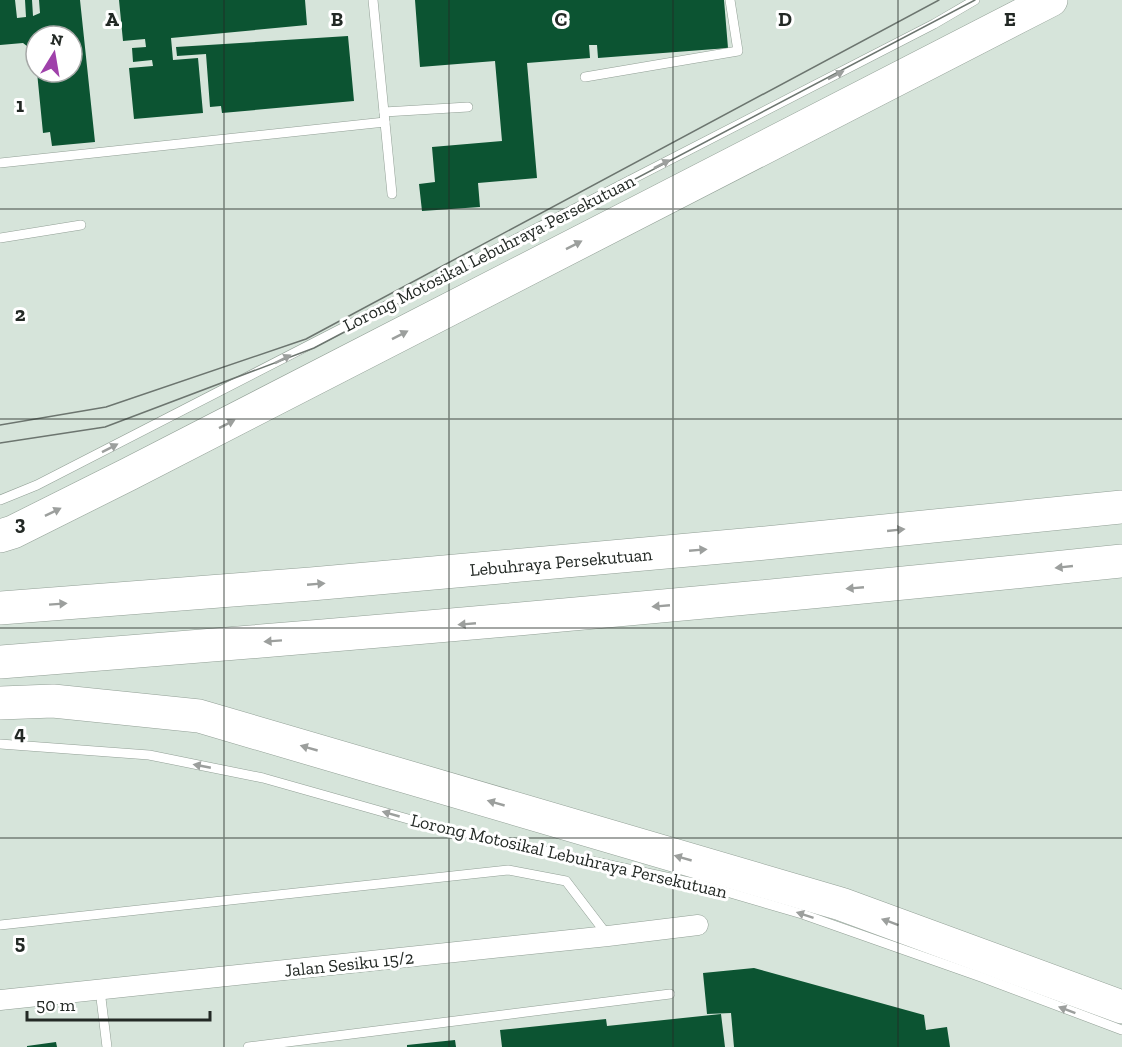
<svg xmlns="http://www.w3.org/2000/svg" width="1122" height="1047" font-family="'Zilla Slab',serif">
	<rect width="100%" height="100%" fill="#d6e4da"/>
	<g fill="#0c5432">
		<path d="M0,0H15L17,18L26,17L25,0H32L33,16L40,13L39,0H80L95,142L52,146L50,132L43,133L37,72H72V36H36V53L23,43L0,45Z"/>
		<path d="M119,0H305L307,25L171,38L173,60L198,58L203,113L134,119L129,68L153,66L152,60L133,62L132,48L146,47L145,39L123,41Z"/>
		<path d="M415,0H724L728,48L598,58L597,45H589L590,58L527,63L537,178L478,183L480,207L422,211L419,184L435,182L432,147L502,141L495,61L420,67Z"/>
		<path d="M348,36L354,101L222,113L221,106L210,107L206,54L177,56L176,47Z"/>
		<path d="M754,968L924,1015L926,1030L947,1027L950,1047H734L731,1013L707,1014L703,973Z"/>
		<path d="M721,1014L725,1047H502L500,1030L606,1019L607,1026Z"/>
		<path d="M455,1040L456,1047H407V1045Z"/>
		<path d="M56,1042L57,1047H27V1046Z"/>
	</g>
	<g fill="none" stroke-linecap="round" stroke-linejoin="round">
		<defs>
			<g id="lane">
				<path d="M373,0L392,194"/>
				<path d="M585,77L738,51L730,0"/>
				<path d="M384,112L468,107"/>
				<path d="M0,163L385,122"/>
				<path d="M0,238L81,225"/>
				<path d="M0,500L37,485L934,24L975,0"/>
				<path d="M0,744L149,755L263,778L447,830L703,885L802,914L981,977L1122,1030"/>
				<path d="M0,925L508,870L566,881L608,936"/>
				<path d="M100,990L107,1047"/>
				<path d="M248,1047L670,994"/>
			</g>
			<path id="street" d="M0,1000L608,936L698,925"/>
			<g id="highway">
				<path d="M0,536L13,532L129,474L1051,0"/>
				<path d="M0,608L311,584L755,544L1122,507"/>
				<path d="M0,662C374,633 748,600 1122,561"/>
				<path d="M0,703L53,701L199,716L841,904L1122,1007"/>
			</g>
		</defs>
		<use href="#lane" stroke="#919f95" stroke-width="10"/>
		<use href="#street" stroke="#919f95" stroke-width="21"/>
		<use href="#highway" stroke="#919f95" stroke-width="34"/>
		<use href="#lane" stroke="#fff" stroke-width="9"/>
		<use href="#street" stroke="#fff" stroke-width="20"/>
		<use href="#highway" stroke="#fff" stroke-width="33"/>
		<g stroke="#6c756f" stroke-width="1.5">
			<path d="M0,425L106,407L306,339L939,0"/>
			<path d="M0,443L105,427L314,348L975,0"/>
		</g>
	</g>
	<defs><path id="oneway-solid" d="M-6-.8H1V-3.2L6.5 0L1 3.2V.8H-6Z" transform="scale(1.5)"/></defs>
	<g fill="#9c9f9d">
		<use href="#oneway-solid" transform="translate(836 75) rotate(-27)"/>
		<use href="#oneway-solid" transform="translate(662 164) rotate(-27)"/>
		<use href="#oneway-solid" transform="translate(574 245) rotate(-27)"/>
		<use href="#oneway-solid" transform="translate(400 335) rotate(-27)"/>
		<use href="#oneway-solid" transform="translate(283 359) rotate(-27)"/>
		<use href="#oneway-solid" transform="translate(227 424) rotate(-27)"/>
		<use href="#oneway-solid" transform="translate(110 448) rotate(-27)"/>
		<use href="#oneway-solid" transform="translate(53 512) rotate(-26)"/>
		<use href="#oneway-solid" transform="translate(896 530) rotate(-6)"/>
		<use href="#oneway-solid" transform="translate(698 550) rotate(-5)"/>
		<use href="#oneway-solid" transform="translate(1064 567) rotate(174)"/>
		<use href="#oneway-solid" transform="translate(316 584) rotate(-5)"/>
		<use href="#oneway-solid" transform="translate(855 588) rotate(175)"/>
		<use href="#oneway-solid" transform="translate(58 604) rotate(-4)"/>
		<use href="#oneway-solid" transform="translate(661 606) rotate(175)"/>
		<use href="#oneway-solid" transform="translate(467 624) rotate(175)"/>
		<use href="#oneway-solid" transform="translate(273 641) rotate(176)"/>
		<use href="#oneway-solid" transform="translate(309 748) rotate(-164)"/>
		<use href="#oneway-solid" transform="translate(202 766) rotate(-169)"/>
		<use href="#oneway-solid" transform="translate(496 803) rotate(-164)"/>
		<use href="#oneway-solid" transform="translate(391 814) rotate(-164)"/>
		<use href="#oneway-solid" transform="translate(683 858) rotate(-164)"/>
		<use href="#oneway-solid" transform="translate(805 915) rotate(-162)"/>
		<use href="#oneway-solid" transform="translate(890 922) rotate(-160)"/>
		<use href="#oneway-solid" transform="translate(1067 1010) rotate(-159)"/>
	</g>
	<path fill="none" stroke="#232925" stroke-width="1.5" stroke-opacity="0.55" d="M224,0V1047M449,0V1047M673,0V1047M898,0V1047M0,209H1122M0,419H1122M0,628H1122M0,838H1122"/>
	<g text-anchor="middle" stroke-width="6" stroke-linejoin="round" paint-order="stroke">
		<g font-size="18" fill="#232925" stroke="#fff">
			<text transform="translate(489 253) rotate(-27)" y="6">Lorong Motosikal Lebuhraya Persekutuan</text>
			<text transform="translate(561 562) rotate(-5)" y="6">Lebuhraya Persekutuan</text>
			<text transform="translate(569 856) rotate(13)" y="6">Lorong Motosikal Lebuhraya Persekutuan</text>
			<text transform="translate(349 964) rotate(-6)" y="6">Jalan Sesiku 15/2</text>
		</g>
	</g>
	<g font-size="20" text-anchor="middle" font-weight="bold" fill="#232925" stroke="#fff" stroke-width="6" stroke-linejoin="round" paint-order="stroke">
		<text x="112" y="26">A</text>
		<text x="337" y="26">B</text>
		<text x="561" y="26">C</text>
		<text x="785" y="26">D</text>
		<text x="1010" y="26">E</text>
		<text x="20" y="112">1</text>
		<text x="20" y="321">2</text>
		<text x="20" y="530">3</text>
		<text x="20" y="740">4</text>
		<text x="20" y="949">5</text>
	</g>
	<g transform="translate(54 54) rotate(11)"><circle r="28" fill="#ffffff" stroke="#a7a9a8" stroke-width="1.5"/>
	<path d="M0-4.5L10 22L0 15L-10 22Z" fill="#9f41aa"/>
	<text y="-9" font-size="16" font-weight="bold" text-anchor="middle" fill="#232925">N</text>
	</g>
	<path d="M27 1011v9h183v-9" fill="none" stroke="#232925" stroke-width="3"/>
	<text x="36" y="1011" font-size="18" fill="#232925" stroke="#ffffff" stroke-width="4.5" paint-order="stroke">50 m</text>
</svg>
